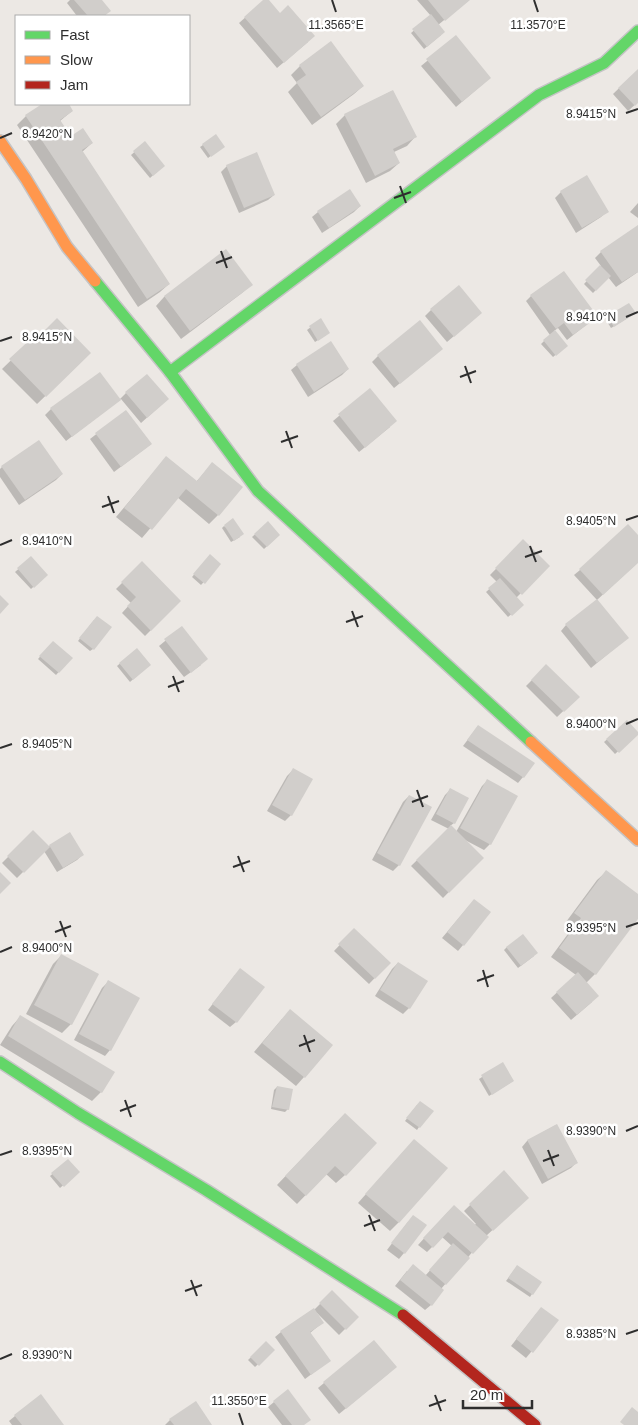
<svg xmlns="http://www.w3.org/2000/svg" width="638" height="1425" font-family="Arial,sans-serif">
	<rect width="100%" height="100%" fill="#ece8e4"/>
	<g fill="#0003">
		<path d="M70,0H101L109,11L104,16H77L67,3Z"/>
		<path d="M265,0H267L280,15L308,42L277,68L239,23Z"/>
		<path d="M417,0H469L438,25L441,35L424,49L411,33L431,16Z"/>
		<path d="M456,37L484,83L456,107L421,66Z"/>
		<path d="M331,43L363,86L354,94L312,125L288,92L297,83L291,75L300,66Z"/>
		<path d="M638,70V102L628,111L613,94Z"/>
		<path d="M392,91L415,137L407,146L394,152L399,163L390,171L366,183L336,124L345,115Z"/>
		<path d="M45,104H67L72,111L60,121L70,137L92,143L82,152L169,284L160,292L138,307L17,125L26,116Z"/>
		<path d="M145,143L161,168L150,178L131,155Z"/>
		<path d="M203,145L220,149L208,158L200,147Z"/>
		<path d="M227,166L274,195L268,200L239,213L221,172Z"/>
		<path d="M561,192L607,211L601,217L576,233L555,198Z"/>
		<path d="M638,203V218L630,212Z"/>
		<path d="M360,206L354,212L322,233L312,217L318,212Z"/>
		<path d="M638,227V272L616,287L608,277L593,293L584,284L601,266L595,258L601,252Z"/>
		<path d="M226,251L251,285L242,293L181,339L156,306L164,297Z"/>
		<path d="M531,296L596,317L567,340L558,328L554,331L566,346L553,357L541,344L550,335L526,301Z"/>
		<path d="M431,310L475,318L447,342L425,316Z"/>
		<path d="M631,316L611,328L606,320L608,317Z"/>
		<path d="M320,320L326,335L315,342L307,330Z"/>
		<path d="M34,338L36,340L90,353L37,404L2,369Z"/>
		<path d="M436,354L394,388L372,362L378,356Z"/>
		<path d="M297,365L348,369L342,375L308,397L291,370Z"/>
		<path d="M370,390L390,427L359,452L333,421Z"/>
		<path d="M126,393L161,405L141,423L121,399L66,441L45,415L51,409L119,400Z"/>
		<path d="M126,411L151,444L114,472L90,439Z"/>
		<path d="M166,458L196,482L212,464L218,515L209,524L177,497L142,538L116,517Z"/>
		<path d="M2,467L62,474L56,480L19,505L0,477V469Z"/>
		<path d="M268,523L279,535L264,549L252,537Z"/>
		<path d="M224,526L240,537L231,542L222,528Z"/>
		<path d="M638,537V562L597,600L574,575L580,570Z"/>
		<path d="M523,541L548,566L516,598L522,605L508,617L486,592L497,582L490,575Z"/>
		<path d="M210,556L220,564L201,585L192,577Z"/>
		<path d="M31,558L46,575L31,589L15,572Z"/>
		<path d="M142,563L180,601L145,636L122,613L131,603L116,589Z"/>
		<path d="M94,620L93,649L90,651L78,641Z"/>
		<path d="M566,625L621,643L591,668L561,631Z"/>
		<path d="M182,627L201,665L184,677L159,646Z"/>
		<path d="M53,642L71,658L56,675L38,659Z"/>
		<path d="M137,649L147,667L130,682L117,666Z"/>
		<path d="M546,666L578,697L557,717L526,686Z"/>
		<path d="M627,722L638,733L615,754L604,742Z"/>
		<path d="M478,726L523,777L518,783L463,746Z"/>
		<path d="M293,770L311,779L291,815L285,821L267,811L287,776Z"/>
		<path d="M488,780L490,844L484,850L465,840L482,858L443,898L411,866L449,829L431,820L445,795L451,789L454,823L450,826L456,832L482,786Z"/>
		<path d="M409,796L399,865L393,871L372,860L403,802Z"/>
		<path d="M33,832L48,847L50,846L82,855L77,860L57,872L44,851L17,878L2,863Z"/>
		<path d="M606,872L638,896V917L595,974L586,983L592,1002L571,1020L551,998L576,975L551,957L573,927L566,922L597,880Z"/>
		<path d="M469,906L463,945L458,951L442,938Z"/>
		<path d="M354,930L389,963L369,984L334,951Z"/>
		<path d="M507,947L534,956L518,968L504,950Z"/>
		<path d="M62,955L71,1024L62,1033L26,1014L53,964Z"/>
		<path d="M398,963L426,982L409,1008L403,1014L375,996L392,969Z"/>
		<path d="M235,975L236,1022L230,1027L208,1010Z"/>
		<path d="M108,982L110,1050L105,1056L74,1040L102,988Z"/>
		<path d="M20,1017L101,1092L92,1101L0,1045L12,1026Z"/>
		<path d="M282,1019L304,1077L296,1086L254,1052Z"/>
		<path d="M502,1064L513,1081L489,1096L479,1079Z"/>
		<path d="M277,1087L288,1109L285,1112L271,1109L274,1090Z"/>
		<path d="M417,1105L419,1127L417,1130L405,1121Z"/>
		<path d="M336,1123L345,1175L336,1183L326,1174L297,1204L277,1185Z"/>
		<path d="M556,1125L577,1162L571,1168L542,1184L522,1147L527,1141Z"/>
		<path d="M406,1149L399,1222L390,1231L358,1203Z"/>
		<path d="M68,1161L78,1172L60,1188L50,1176Z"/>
		<path d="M504,1172L522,1203L486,1236L441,1289L431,1305L425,1310L395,1286L407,1271L425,1276L452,1246L442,1237L427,1252L418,1245L448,1212L474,1225L476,1224L464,1211Z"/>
		<path d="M408,1222L404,1253L399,1259L387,1250Z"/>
		<path d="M515,1269L532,1294L530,1297L506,1281Z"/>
		<path d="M332,1292L357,1317L339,1335L317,1313L316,1314L322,1323L310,1333L329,1361L305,1379L275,1337L281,1332L314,1310Z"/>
		<path d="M536,1314L557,1321L526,1358L511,1346Z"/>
		<path d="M266,1343L273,1350L255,1367L248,1360Z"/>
		<path d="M389,1373L339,1414L318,1388L324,1383Z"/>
		<path d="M274,1402L304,1425H282L268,1407Z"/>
		<path d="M15,1416L63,1425H12L9,1421Z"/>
		<path d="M170,1420L210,1425H165Z"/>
	</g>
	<g fill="#d1cecb">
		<path d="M74,0H102L111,11L104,16H88Z"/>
		<path d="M263,0H269L280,13L288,5L315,36L284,63L244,17Z"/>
		<path d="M428,0H470L445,21Z"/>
		<path d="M431,14L445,32L427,47L412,29Z"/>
		<path d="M456,35L491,78L462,102L426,59Z"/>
		<path d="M331,41L364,86L321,117L296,82L306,75L299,65Z"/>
		<path d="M638,69V103L635,106L618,88Z"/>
		<path d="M393,90L417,137L393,149L400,163L375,176L344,114Z"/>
		<path d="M42,104H69L73,111L60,120L71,136L83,128L93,143L82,150L170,284L147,299L25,115Z"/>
		<path d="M216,134L225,147L211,157L202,144Z"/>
		<path d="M145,141L165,166L153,176L133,151Z"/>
		<path d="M257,152L275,195L244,208L226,165Z"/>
		<path d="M587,175L609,212L582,228L560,191Z"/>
		<path d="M350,189L361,206L329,228L317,211Z"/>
		<path d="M638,225V272L622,282L600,251Z"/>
		<path d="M226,249L253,285L190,331L164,296Z"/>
		<path d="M600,265L611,276L596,291L585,280Z"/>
		<path d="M564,271L598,317L573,335L564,323L556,329L530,295Z"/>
		<path d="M459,285L482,313L454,337L430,309Z"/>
		<path d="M629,303L636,313L614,327L607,316Z"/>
		<path d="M57,318L91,353L46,397L9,359L34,336L36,339Z"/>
		<path d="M321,318L330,333L318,341L309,326Z"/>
		<path d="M420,320L443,349L400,384L377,355Z"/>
		<path d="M555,330L568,346L556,356L543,340Z"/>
		<path d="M331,341L349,369L314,392L296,364Z"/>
		<path d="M100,372L121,400L72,437L50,408Z"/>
		<path d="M147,374L169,399L147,418L125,392Z"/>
		<path d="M370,388L397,421L365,448L338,414Z"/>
		<path d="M126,410L152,444L121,467L95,433Z"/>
		<path d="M39,440L63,474L25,500L1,466Z"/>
		<path d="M166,456L197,481L212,462L243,487L219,516L186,489L152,530L124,508Z"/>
		<path d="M233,518L244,534L234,541L224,525Z"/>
		<path d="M268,521L280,535L267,547L254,534Z"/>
		<path d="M628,524L638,535V563L603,595L579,569Z"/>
		<path d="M523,539L550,566L522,595L495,568Z"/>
		<path d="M210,554L221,564L205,584L193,574Z"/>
		<path d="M31,556L48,575L34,588L17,568Z"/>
		<path d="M142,561L181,601L151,631L127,606L136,597L121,582Z"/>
		<path d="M500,578L524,605L512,616L488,588Z"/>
		<path d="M0,595L9,604L0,614Z"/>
		<path d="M597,599L629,638L597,663L565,624Z"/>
		<path d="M97,616L112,627L94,650L79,638Z"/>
		<path d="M182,626L208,659L191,673L164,639Z"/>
		<path d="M53,641L73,658L59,673L39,656Z"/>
		<path d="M137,648L151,665L133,680L119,663Z"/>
		<path d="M546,664L580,697L564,712L531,680Z"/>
		<path d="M627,720L638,732V735L619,753L606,739Z"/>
		<path d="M478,725L535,763L524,778L467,740Z"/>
		<path d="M293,768L313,779L292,816L272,805Z"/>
		<path d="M487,779L518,796L491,845L460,828Z"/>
		<path d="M450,788L469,798L455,824L436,814Z"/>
		<path d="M409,795L432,807L400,866L377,853Z"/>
		<path d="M451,825L484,858L449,893L416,860Z"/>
		<path d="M33,830L50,847L24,873L7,856Z"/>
		<path d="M70,832L84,855L63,868L49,845Z"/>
		<path d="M606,870L638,894V919L596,975L559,948L581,918L574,913Z"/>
		<path d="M0,872L11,883L0,894Z"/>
		<path d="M474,899L491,912L464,946L447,932Z"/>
		<path d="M354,928L391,963L375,979L338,944Z"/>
		<path d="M523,934L538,953L521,966L506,947Z"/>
		<path d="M61,954L99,974L72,1025L34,1005Z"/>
		<path d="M398,962L428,981L410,1009L380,990Z"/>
		<path d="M240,968L265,987L237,1023L212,1004Z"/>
		<path d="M578,972L599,996L577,1015L556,992Z"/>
		<path d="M108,980L140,998L111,1051L79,1034Z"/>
		<path d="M290,1009L333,1045L305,1078L262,1043Z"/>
		<path d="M20,1015L115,1072L102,1093L8,1036Z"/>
		<path d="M503,1062L514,1081L492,1095L481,1075Z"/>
		<path d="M277,1086L293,1089L289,1110L272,1107Z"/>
		<path d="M420,1101L434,1111L420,1128L406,1118Z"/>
		<path d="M345,1113L377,1143L346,1176L335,1166L306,1196L285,1176Z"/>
		<path d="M557,1124L578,1163L548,1179L527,1140Z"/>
		<path d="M414,1139L448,1168L399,1223L365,1194Z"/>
		<path d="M68,1159L80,1172L64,1187L51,1173Z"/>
		<path d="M504,1170L529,1198L493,1231L469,1204Z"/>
		<path d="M454,1205L489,1237L473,1254L448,1232L433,1248L423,1238Z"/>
		<path d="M413,1215L427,1225L405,1254L391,1243Z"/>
		<path d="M453,1243L470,1258L446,1285L429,1270Z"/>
		<path d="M413,1264L444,1290L432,1306L400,1280Z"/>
		<path d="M517,1265L542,1282L533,1295L508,1278Z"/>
		<path d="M332,1290L359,1317L346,1330L319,1303Z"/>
		<path d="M541,1307L559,1320L533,1353L516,1339Z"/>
		<path d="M314,1308L324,1323L310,1332L331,1361L311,1375L280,1331Z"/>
		<path d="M374,1340L397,1367L346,1409L323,1382Z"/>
		<path d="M266,1341L275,1350L259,1366L250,1357Z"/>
		<path d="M288,1389L311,1420L304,1425H292L273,1401Z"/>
		<path d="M41,1394L64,1425H22L14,1415Z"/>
		<path d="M196,1401L212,1425H174L169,1419Z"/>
		<path d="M632,1407L638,1412V1425H624L620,1422Z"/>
	</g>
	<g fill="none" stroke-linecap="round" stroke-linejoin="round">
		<defs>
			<g id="fast">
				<path d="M95,281L170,372L258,491L531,742"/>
				<path d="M170,372L539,95L604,63L638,31"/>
				<path d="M0,1062L78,1113L206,1190L403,1315"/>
			</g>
			<g id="slow">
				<path d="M0,141L26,179L67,247L95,281"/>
				<path d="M531,742L638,840"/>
			</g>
			<path id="jam" d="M403,1315L535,1425"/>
		</defs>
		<use href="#fast" stroke="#c5c4c5" stroke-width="14"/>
		<use href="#slow" stroke="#c5c4c5" stroke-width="14"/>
		<use href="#jam" stroke="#c5c4c5" stroke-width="14"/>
		<use href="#fast" stroke="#63d668" stroke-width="11"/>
		<use href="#slow" stroke="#ff974d" stroke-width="11"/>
		<use href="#jam" stroke="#b3261e" stroke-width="11"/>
	</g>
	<path fill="none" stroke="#2e2e2e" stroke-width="2" d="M332,0L336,12M534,0L538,12M626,113L638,109M0,138L12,133M400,186L406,203M394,198L411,192M221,251L227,268M216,263L232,257M626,317L638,312M0,341L12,337M465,366L471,383M460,377L476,371M286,431L292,448M281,442L298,436M108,496L114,513M102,507L119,501M626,520L638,516M0,545L12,540M530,546L536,562M525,557L542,551M352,611L358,627M346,622L363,616M173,676L179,692M168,687L184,681M626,724L638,719M0,748L12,744M417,790L423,807M412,802L428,796M238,856L244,872M233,867L250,861M60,921L66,937M626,927L638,923M55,932L71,926M0,952L12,947M483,970L488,987M477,981L494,975M304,1035L310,1052M299,1046L315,1040M125,1100L131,1117M120,1111L136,1105M626,1131L638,1126M548,1150L554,1166M0,1155L12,1151M543,1161L559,1155M369,1215L375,1231M364,1226L380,1220M191,1280L197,1296M185,1291L202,1285M626,1334L638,1330M0,1359L12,1354M435,1395L441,1411M429,1406L446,1400M239,1413L243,1425"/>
	<g font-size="12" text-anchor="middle" fill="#2e2e2e" stroke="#fff" stroke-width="5" stroke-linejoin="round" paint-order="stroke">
		<text x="336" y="29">11.3565°E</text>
		<text x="538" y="29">11.3570°E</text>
		<text x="591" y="118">8.9415°N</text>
		<text x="47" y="138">8.9420°N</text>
		<text x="591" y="321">8.9410°N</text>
		<text x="47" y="341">8.9415°N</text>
		<text x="591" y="525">8.9405°N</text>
		<text x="47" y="545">8.9410°N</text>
		<text x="591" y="728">8.9400°N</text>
		<text x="47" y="748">8.9405°N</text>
		<text x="591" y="932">8.9395°N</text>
		<text x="47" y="952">8.9400°N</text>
		<text x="591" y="1135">8.9390°N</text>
		<text x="47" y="1155">8.9395°N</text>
		<text x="591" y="1338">8.9385°N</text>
		<text x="47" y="1359">8.9390°N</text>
		<text x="239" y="1405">11.3550°E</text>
	</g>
	<rect x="15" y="15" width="175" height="90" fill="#ffffff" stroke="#ababab"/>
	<rect x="25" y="31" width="25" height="8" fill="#63d668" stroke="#ababab"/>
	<text x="60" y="40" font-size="15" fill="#2e2e2e">Fast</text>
	<rect x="25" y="56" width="25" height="8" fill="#ff974d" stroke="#ababab"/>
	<text x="60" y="65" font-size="15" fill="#2e2e2e">Slow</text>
	<rect x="25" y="81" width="25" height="8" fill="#b3261e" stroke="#ababab"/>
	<text x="60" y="90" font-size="15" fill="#2e2e2e">Jam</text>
	<path d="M463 1400v8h69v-8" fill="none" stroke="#2e2e2e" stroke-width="2.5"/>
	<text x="470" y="1400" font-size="15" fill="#2e2e2e" stroke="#ffffff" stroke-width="4" paint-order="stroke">20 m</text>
</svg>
